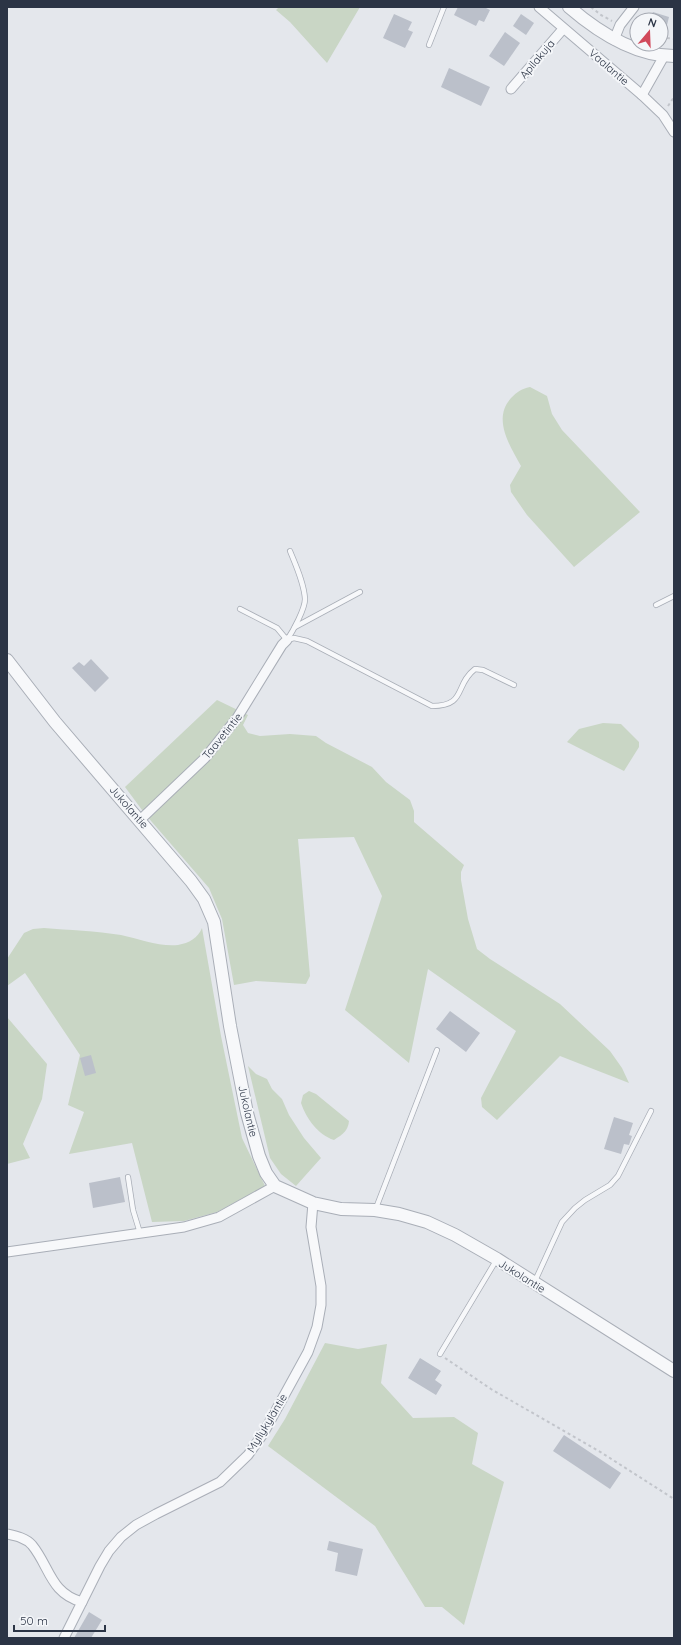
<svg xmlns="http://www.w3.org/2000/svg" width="681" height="1645" font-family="Quicksand,sans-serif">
	<rect width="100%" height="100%" fill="#e4e7ec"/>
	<g fill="#c9d6c5">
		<path d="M279,7H360L327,63L290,22L276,10Z"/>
		<path d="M530,387L547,396L552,414L562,430L640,512L574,567L527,515L511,492L510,485L521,466C510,446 492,419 511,398C517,392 521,389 530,387Z"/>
		<path d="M217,700L248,715L243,725L248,733L260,736L290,734L316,736L326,743L372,767L386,782L410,800L414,811V822L464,865L461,872V880L468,919L477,949L490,959L560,1004L610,1051L622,1068L629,1083L560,1056L497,1120L482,1107L481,1098L516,1031L428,969L409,1063L345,1010L382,896L354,837L298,839L310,976L306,984L256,981L234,985L222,919L209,888L145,814L125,787Z"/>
		<path d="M603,723L621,724L639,742V747L624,771L567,742L579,729Z"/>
		<path d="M44,928C69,930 96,931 121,935C139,939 160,947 178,945C189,943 198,938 202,928L221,1036L242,1138L265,1186L217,1212L184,1221L152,1222L132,1143L69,1154L84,1112L68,1105L80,1055L25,973L7,986V959L24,933L33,929Z"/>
		<path d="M7,1017L47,1064L42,1099L23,1144L30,1158L7,1164Z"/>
		<path d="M248,1066L256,1074L267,1079L272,1089L282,1099L289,1115L304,1138L321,1158L296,1186L281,1174L270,1158Z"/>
		<path d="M309,1091L316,1094L349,1121C348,1131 343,1134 334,1140C318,1135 306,1118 301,1103L303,1095Z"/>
		<path d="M325,1343L358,1349L387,1344L381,1383L413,1418L454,1417L478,1433L472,1464L504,1482L464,1625L442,1607H425L375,1526L268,1446L285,1419Z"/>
	</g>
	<g fill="#bbc0ca">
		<path d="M458,7H484L490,10L484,22L479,20L476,26L454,15Z"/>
		<path d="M653,12L669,17L666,29L661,27V20H650Z"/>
		<path d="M394,14L412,22L408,30L413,32L405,48L383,38Z"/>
		<path d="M521,14L534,23L526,35L513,26Z"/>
		<path d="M505,32L520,43L504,66L489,56Z"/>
		<path d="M449,68L490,87L481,106L441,87Z"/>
		<path d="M91,659L109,678L95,692L72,668L79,662L84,666Z"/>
		<path d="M450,1011L480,1033L466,1052L436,1029Z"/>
		<path d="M91,1055L96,1073L85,1076L80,1058Z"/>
		<path d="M614,1117L633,1123L629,1135L632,1136L629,1145L624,1144L621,1154L604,1149Z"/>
		<path d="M120,1177L125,1202L93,1208L89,1183Z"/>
		<path d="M420,1358L441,1371L435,1380L442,1385L436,1395L408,1378Z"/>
		<path d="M564,1435L621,1473L610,1489L553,1451Z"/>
		<path d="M329,1541L363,1549L357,1576L335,1571L338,1553L327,1550Z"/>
		<path d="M89,1612L102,1620L91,1638H74Z"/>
	</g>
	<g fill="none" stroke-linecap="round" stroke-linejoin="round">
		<defs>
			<g id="service">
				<path d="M429,45L444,7"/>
				<path d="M656,605L674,596"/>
				<path d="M240,609L277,628L287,640"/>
				<path d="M295,627L360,592"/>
				<path d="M287,640L294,638L307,641L432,706C467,706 454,685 475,669L483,670L514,685"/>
				<path d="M287,640C293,631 305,609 305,599C304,583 296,566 290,551"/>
				<path d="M128,1177L133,1210L140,1233"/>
				<path d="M376,1208L437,1050"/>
				<path d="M535,1281L562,1222L575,1208L585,1200L610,1185L618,1176L651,1111"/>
				<path d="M440,1354L497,1259"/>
			</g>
			<g id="minor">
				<path d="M539,7L642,95L663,115L674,132"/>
				<path d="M614,40L620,25L634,7"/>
				<path d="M511,89L563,29"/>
				<path d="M642,95L664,56"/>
				<path d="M140,820L205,758L237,718L282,645L287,640"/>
				<path d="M7,1252L184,1227L219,1217L275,1186"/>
				<path d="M7,1534C16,1536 26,1538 32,1545C50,1567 50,1593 82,1602"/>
				<path d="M64,1638L100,1566L109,1551L121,1537L136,1525L156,1514L220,1482L248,1455L263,1434L308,1352L317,1327L321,1305V1286L311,1227L313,1203"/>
			</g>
			<g id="tertiary">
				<path d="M569,7C598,32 634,56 674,56"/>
				<path d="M7,660L55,722L191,881L204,899L214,922L230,1026L247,1113L259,1156L266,1173L275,1186L313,1203L341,1209L375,1210L399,1214L427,1222L455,1235L497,1259L674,1371"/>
			</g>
		</defs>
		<use href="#service" stroke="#a9aeb7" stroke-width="6"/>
		<use href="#minor" stroke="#a9aeb7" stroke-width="11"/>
		<use href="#tertiary" stroke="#a9aeb7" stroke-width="14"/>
		<g stroke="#c2c5cb" stroke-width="2" stroke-dasharray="3 3" stroke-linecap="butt">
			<path d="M591,7L601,15L612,21"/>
			<path d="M630,28L637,30"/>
			<path d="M661,37L674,39"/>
			<path d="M668,106L674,97"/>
			<path d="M445,1358L491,1389L602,1453L674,1499"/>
		</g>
		<use href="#service" stroke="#f7f8fa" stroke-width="4.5"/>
		<use href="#minor" stroke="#f7f8fa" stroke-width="9"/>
		<use href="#tertiary" stroke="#f7f8fa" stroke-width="12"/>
	</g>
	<g text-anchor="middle" stroke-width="4" stroke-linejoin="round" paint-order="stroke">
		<g font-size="11" fill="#2b3445" stroke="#f4f6f9">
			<text transform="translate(537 59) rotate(-50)" y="4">Apilakuja</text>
			<text transform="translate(609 67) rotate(41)" y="4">Vaalantie</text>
			<text transform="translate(222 736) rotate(-51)" y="4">Taavetintie</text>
			<text transform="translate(129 807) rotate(49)" y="4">Jukolantie</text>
			<text transform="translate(248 1111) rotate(77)" y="4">Jukolantie</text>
			<text transform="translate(522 1276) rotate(32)" y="4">Jukolantie</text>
			<text transform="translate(267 1423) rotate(-59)" y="4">Myllykyläntie</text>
		</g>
	</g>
	<rect width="681" height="1645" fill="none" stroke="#2b3445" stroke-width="16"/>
	<g transform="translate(649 32) rotate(19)"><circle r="19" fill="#f4f6f9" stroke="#a4a8b1"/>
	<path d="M0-3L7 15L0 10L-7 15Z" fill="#d1495b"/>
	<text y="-6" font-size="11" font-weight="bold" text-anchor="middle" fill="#2b3445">N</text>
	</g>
	<path d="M14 1625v6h91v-6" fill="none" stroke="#2b3445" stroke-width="2"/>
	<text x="20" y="1625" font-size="12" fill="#2b3445" stroke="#f4f6f9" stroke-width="3" paint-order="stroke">50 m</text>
</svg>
